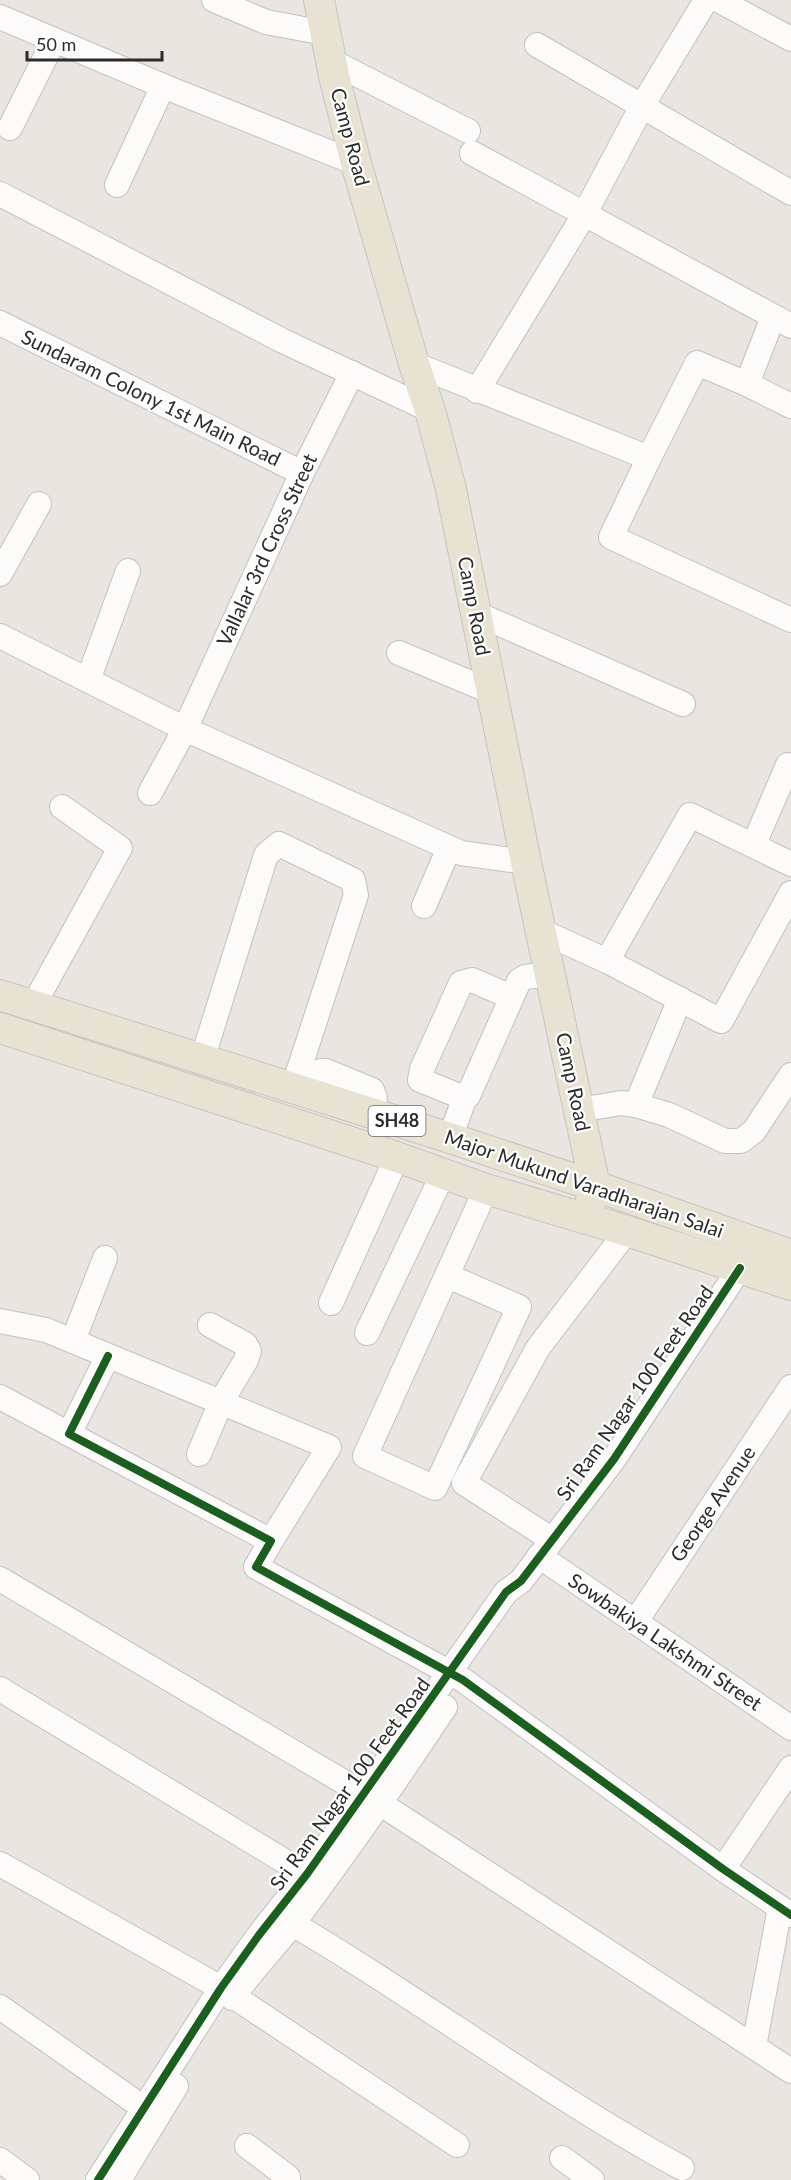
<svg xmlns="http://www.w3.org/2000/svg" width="791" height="2180" font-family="Lato,sans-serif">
	<rect width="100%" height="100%" fill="#e9e5e0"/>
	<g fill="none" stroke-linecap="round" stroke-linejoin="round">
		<defs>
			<g id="minor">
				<path d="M214,0L266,22L325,33"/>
				<path d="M718,0L791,39"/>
				<path d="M0,17L163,86L356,163"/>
				<path d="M537,45L791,193"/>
				<path d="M331,61L468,131"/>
				<path d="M10,128L54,40"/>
				<path d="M472,153L791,326"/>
				<path d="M117,185L163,86"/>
				<path d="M0,194L283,341L430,410"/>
				<path d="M0,323L302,473"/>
				<path d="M414,364L649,458L697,363L747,384L791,406"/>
				<path d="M747,384L773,317"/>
				<path d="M477,391L584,215L642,106L706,0"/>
				<path d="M649,458L611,537L791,620"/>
				<path d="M0,574L39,504"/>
				<path d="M475,613L683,704"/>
				<path d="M0,636L185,729L461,853L526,862"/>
				<path d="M399,653L492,692"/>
				<path d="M88,680L128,571"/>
				<path d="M150,793L185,729L302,473L352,373"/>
				<path d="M754,844L788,765"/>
				<path d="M424,906L449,848"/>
				<path d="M541,931L607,961L721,1021L791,893"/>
				<path d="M607,961L690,815L791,864"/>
				<path d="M511,997L472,980L461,983L422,1069L420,1080L462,1097L468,1096L519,981L525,977L550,974"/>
				<path d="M33,1006L120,848L62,807"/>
				<path d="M202,1060L266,855L279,844L353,880L356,895L293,1088"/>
				<path d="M304,1092C310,1082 313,1069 326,1071L372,1090L375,1098L371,1113"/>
				<path d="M636,1105L680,999"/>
				<path d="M579,1110L621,1103L636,1105L669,1115L725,1141H741L754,1131L791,1075"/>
				<path d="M450,1138L465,1097"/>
				<path d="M448,1276L519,1307L435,1488L365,1456L486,1189"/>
				<path d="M331,1303L397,1157"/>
				<path d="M0,1321L46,1330L329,1447L271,1541"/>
				<path d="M367,1333L443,1174"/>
				<path d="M73,1341L105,1258"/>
				<path d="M108,1356L69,1434L271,1541L256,1567L463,1680L723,1869L791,1915"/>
				<path d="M0,1397L69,1434"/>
				<path d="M199,1454L221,1402L246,1360L249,1351L245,1344L210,1325"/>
				<path d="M551,1539L464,1483L538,1348L627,1231"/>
				<path d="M539,1556L791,1728"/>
				<path d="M0,1579L381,1804L791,2071"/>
				<path d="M636,1621L791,1387"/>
				<path d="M0,1689L319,1882"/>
				<path d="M0,1864L221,1988L457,2145"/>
				<path d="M723,1869L791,1768"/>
				<path d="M279,1916C416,1995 542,2092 682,2168"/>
				<path d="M232,1998C251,1971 275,1947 295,1921C347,1851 397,1780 445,1707"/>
				<path d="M0,2007L155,2116"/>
				<path d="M754,2046L780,1908"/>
				<path d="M247,2146L288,2177V2180"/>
				<path d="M562,2158L592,2180"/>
				<path d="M0,2160L27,2180"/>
				<path d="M98,2180L221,1988L259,1935L307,1874L506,1592L521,1581L614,1459L740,1268"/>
				<path d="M119,2180L176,2086"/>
			</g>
			<g id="major">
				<path d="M319,0L334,76L356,163L414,364L430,410L451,489L526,862L595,1186L586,1219"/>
				<path d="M0,995L450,1138L595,1186L791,1255"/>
				<path d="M0,1028L394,1156L486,1189L627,1231L791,1285"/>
			</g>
		</defs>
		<use href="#minor" stroke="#c2c1c2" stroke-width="26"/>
		<use href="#major" stroke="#c5c3c1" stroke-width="32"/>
		<use href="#minor" stroke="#fcfbfa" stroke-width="24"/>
		<use href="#major" stroke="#e7e2d2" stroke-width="30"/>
		<defs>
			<g id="cycleway">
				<path d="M108,1356L69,1434L271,1541L256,1567L463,1680L723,1869L791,1915"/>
				<path d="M98,2180L221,1988L259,1935L307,1874L506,1592L521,1581L614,1459L740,1268"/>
			</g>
		</defs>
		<use href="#cycleway" stroke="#fff" stroke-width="11"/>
		<use href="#cycleway" stroke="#1b5e20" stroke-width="8"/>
	</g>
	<g text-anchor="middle" stroke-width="4.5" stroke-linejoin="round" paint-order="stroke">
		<rect fill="#fff" stroke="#6b6b6b" stroke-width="1.5" x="368.5" y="1106" width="57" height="30" rx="4.5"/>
		<g font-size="18" font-weight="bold" fill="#2b2b2b">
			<text x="397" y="1127">SH48</text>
		</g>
		<g font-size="20" fill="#2b2b2b" stroke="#fff">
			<text transform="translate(350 137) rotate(75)" y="7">Camp Road</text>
			<text transform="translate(151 398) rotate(26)" y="7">Sundaram Colony 1st Main Road</text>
			<text transform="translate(267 550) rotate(-65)" y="7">Vallalar 3rd Cross Street</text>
			<text transform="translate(474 606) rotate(79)" y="7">Camp Road</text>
			<text transform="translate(573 1082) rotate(78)" y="7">Camp Road</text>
			<text transform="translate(584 1184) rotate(19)" y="7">Major Mukund Varadharajan Salai</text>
			<text transform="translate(635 1393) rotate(-55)" y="7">Sri Ram Nagar 100 Feet Road</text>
			<text transform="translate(713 1504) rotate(-56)" y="7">George Avenue</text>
			<text transform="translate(665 1642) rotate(34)" y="7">Sowbakiya Lakshmi Street</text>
			<text transform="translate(350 1784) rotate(-54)" y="7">Sri Ram Nagar 100 Feet Road</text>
		</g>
	</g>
	<path d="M27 51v9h135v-9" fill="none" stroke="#2b2b2b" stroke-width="3"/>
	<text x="36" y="51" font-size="18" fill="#2b2b2b" stroke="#ffffff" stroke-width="4.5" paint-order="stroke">50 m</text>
</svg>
